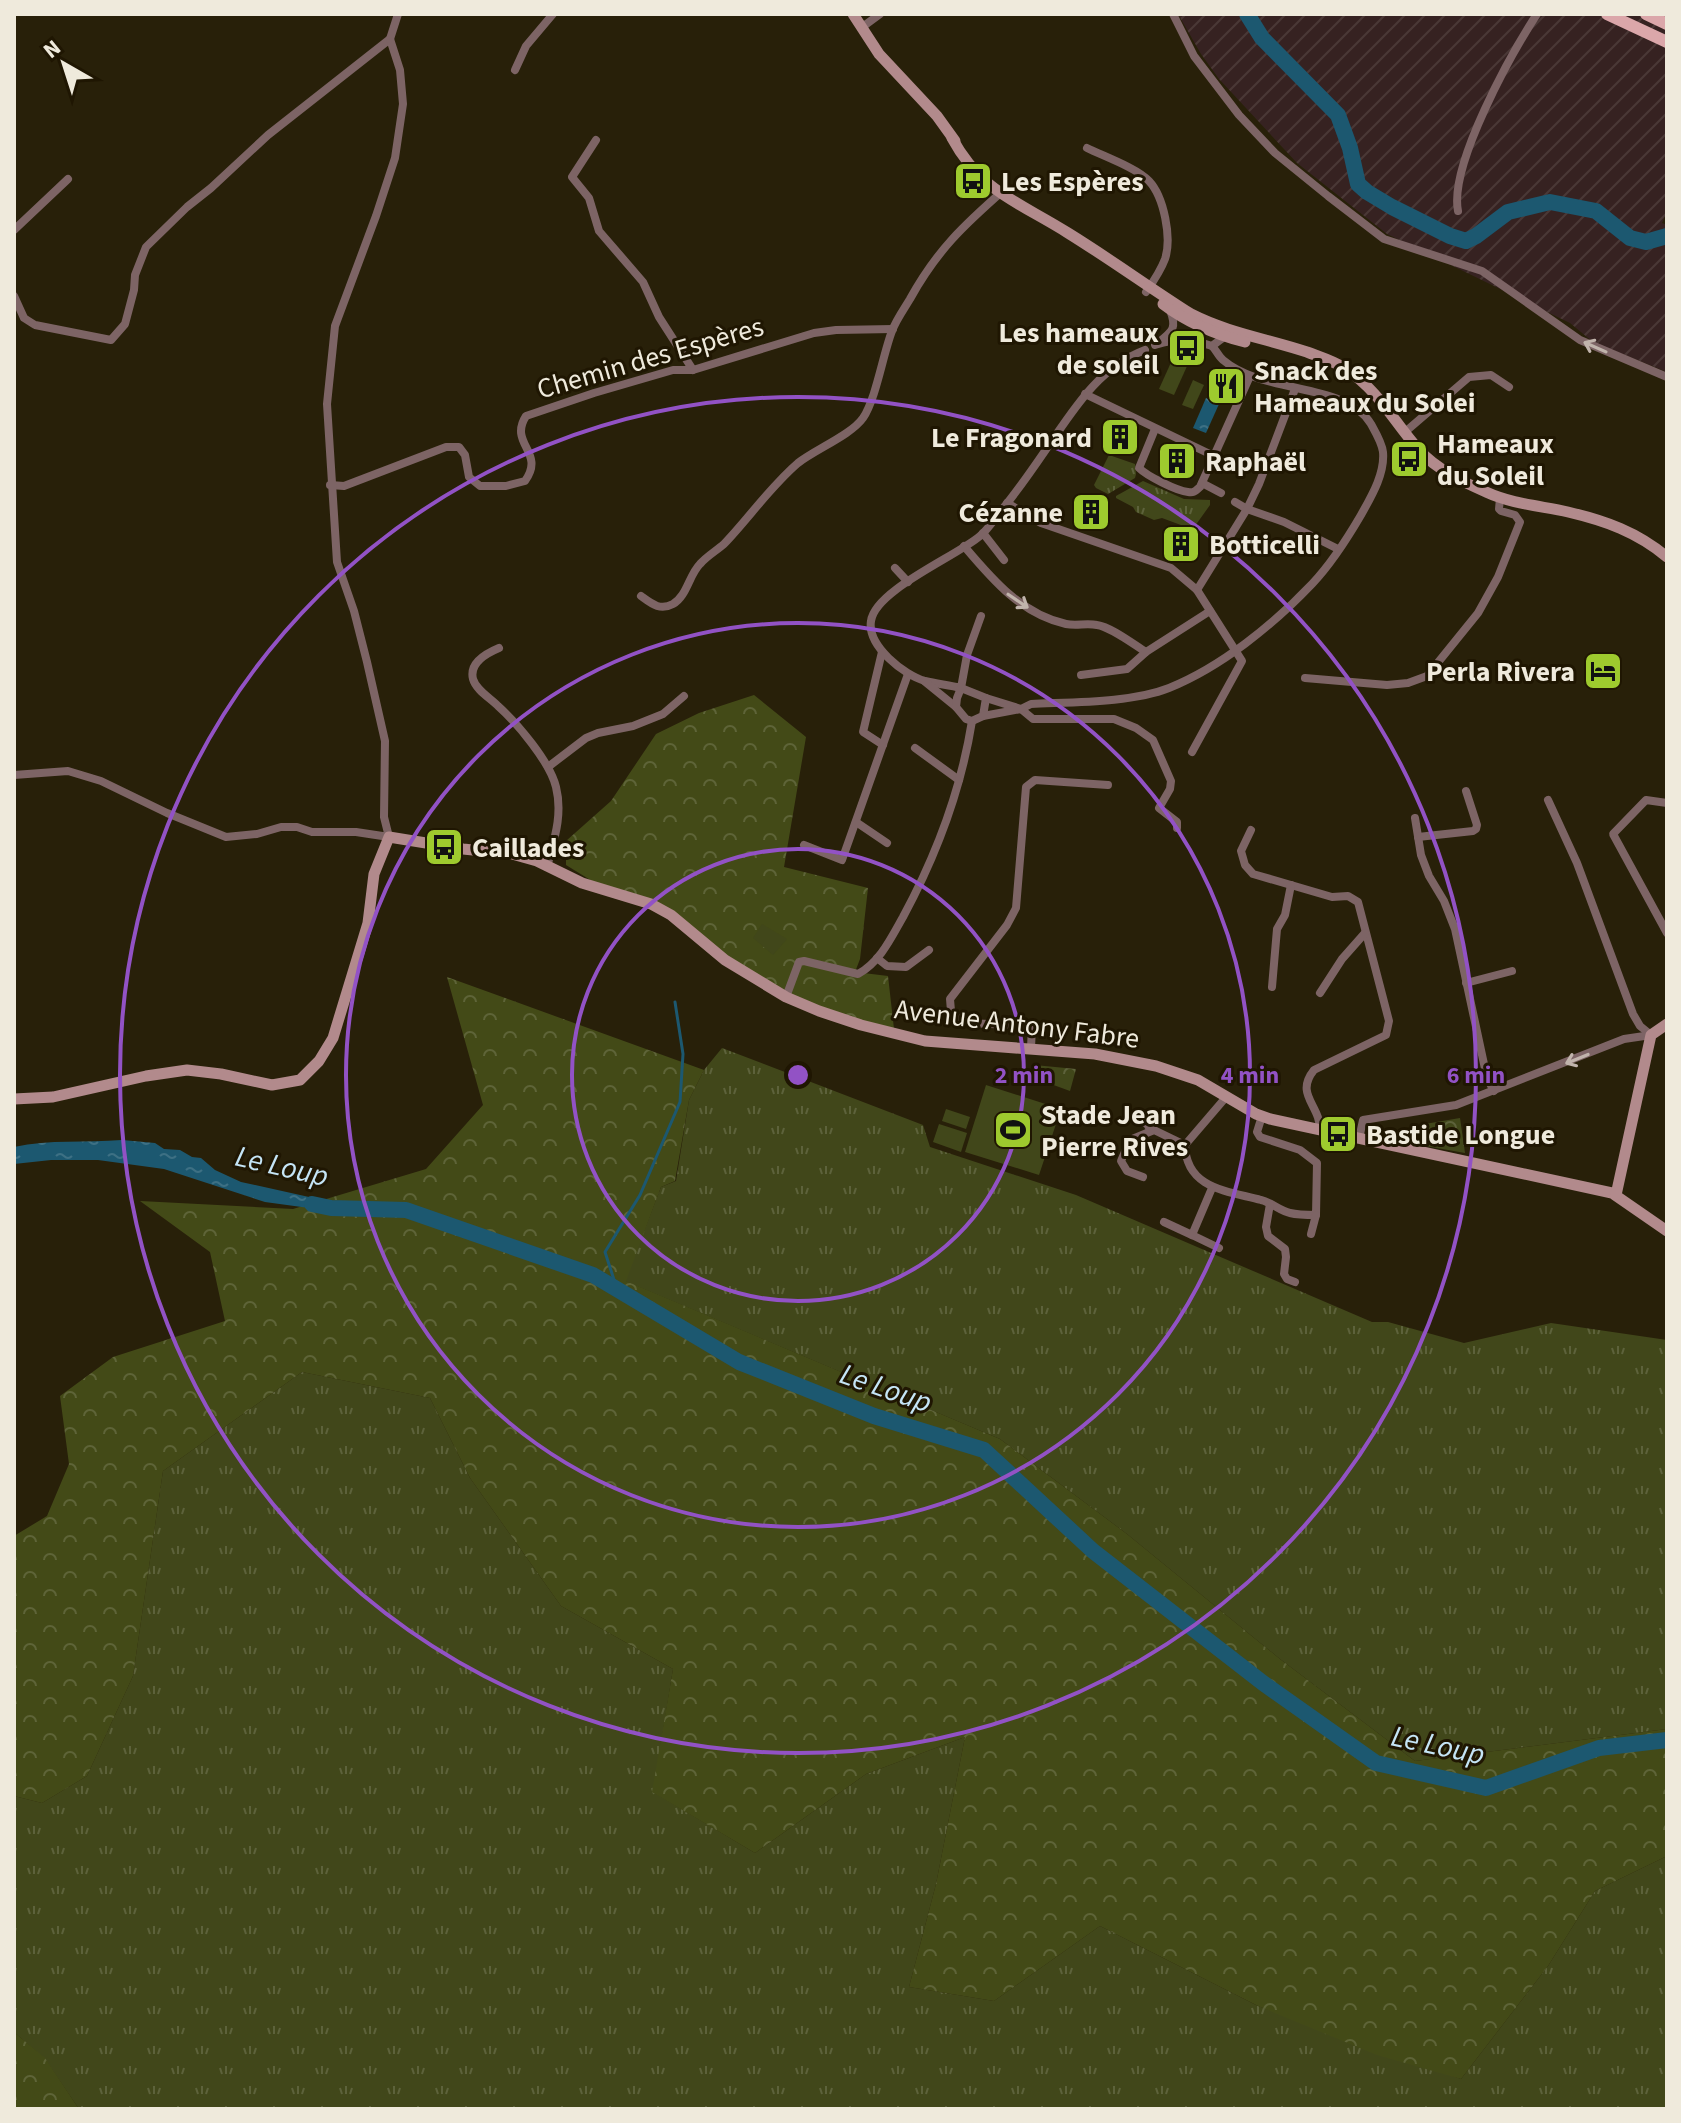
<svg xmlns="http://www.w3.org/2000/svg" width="1681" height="2123" font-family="'Source Sans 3',sans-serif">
	<defs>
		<pattern id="industrial-furrows" width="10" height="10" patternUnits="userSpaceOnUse" patternTransform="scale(2)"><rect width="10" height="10" fill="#362221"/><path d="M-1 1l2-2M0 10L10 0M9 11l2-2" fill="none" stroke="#4a3836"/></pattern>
		<pattern id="grass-tufts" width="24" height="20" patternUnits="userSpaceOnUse" patternTransform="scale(2)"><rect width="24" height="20" fill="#41471a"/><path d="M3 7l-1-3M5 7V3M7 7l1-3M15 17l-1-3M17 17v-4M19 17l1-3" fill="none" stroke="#5d623b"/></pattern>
		<pattern id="forest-crowns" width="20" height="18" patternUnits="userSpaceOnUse" patternTransform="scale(2)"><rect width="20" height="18" fill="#434a17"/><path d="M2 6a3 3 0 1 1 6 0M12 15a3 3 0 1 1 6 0" fill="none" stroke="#5e6438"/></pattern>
		<pattern id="park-crowns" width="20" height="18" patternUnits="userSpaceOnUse" patternTransform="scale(2)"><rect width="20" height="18" fill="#41471a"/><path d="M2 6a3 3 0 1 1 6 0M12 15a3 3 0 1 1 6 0" fill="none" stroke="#5d623b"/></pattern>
		<pattern id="water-ripples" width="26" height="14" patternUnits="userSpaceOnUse" patternTransform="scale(2)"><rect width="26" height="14" fill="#1c5870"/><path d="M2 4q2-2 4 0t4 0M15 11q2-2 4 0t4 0" fill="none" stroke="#3d7084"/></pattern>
	</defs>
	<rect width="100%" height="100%" fill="#282009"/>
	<path fill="url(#industrial-furrows)" d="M1178,14H1667V212L1662,223L1667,225V372L1593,342L1570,323L1387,234L1297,163L1219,79L1201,54Z"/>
	<g fill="url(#grass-tufts)">
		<path d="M1109,455L1135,464L1136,474L1135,478L1108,494L1096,488L1094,485Z"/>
		<path d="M1143,481L1184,499L1210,500V505L1195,526L1189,528L1162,518L1154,520L1136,512L1133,507L1116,498V496Z"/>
		<path d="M722,1048L923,1125L930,1147L1076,1195L1372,1322H1388L1464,1343L1551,1323L1667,1340V1729L1415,1761L1280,1659L1127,1534L1000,1439L625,1281L661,1187L676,1181L689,1100L704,1070Z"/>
		<path d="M302,1372L430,1398L470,1478L561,1606L673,1669L653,1792L755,1853L866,1774L965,1737L936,1884L909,1987L994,2001L1100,1926L1258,2006L1461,2079L1548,1966L1595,1891L1667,1856V2109H79L45,2059L14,2032V1796L42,1803L87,1776L133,1676L163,1471Z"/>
	</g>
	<g fill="url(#forest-crowns)">
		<path d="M754,695L806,737L784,867L868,888L860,959L855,972L888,976L894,1029L870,1025L801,1001L713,957L648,898L592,881L566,865V841L611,801L656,734L699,713Z"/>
		<path d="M447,977L704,1070L689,1100L675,1181L661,1187L626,1281L1000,1439L1127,1534L1280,1659L1415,1761L1667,1729V1856L1595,1891L1548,1966L1461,2079L1377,2055L1258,2006L1100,1926L994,2001L909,1987L936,1884L965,1737L866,1774L755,1853L652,1792L673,1669L561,1606L470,1478L430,1398L302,1372L163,1471L133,1676L87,1776L42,1803L14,1796V1536L47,1516L69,1464L60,1396L113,1357L225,1321L210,1252L140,1201L293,1209L426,1169L483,1105Z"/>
		<path d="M14,2032L45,2058L79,2109H14Z"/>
	</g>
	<g fill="url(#park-crowns)">
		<path d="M1034,1065L1076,1069L1070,1091L1029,1076Z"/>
		<path d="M1460,1118L1465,1153L1420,1145L1419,1125Z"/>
	</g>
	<g fill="#41471a">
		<path d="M1173,358L1188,364L1174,395L1159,389Z"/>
		<path d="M1193,380L1204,385L1193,409L1182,405Z"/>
		<path d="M762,924L787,939L773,955L753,938Z"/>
		<path d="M986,1085L1061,1109L1039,1175L965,1152Z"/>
		<path d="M946,1109L970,1117L966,1129L942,1121Z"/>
		<path d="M939,1124L967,1133L961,1152L933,1142Z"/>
	</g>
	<g fill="url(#water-ripples)">
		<path d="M1206,398L1219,404L1206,433L1193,428Z"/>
		<path d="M122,1140L155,1143L164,1149L180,1150L192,1157L201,1158L215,1170L241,1182L309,1197L331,1204V1211L265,1202L164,1169L98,1160H51L14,1164V1147C50,1139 86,1143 122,1140Z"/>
	</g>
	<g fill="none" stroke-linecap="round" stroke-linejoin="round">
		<path stroke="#1c5870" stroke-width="3" d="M617,1289L605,1252L640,1195L680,1102L683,1054L675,1002"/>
		<g stroke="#1c5870" stroke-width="16">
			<path d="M1247,14L1262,38L1338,115L1350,148L1358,184L1367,192L1392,207L1450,236L1466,241L1476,236L1508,212L1550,202L1596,211L1630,238L1646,242L1667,236"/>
			<path d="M312,1204L331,1208L406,1210L593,1275L739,1362L874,1416L984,1450L1093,1551L1263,1683L1376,1763L1486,1788L1599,1748L1667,1740"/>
		</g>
		<g stroke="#7d6465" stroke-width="8">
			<path d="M1173,14L1194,56L1239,115L1275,153L1328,196L1384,239L1482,271L1580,340L1667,377"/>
			<path d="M861,28L880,14"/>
			<path d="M515,70L526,46L553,14"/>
			<path d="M596,140L572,177L589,198L599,231L643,282L659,317L693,370"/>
			<path d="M1087,148C1103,156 1137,168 1149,181C1164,197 1172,238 1165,259C1161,270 1153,282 1146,292"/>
			<path d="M1458,211C1449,165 1511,54 1537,14"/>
			<path d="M14,230L68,179"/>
			<path d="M14,296L24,318L35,325L111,340L125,324L134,290L135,275L146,247L187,207L211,188L268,135L390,39"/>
			<path d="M1159,342C1173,331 1177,328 1170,310"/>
			<path d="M1155,345C1179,338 1188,338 1212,346L1224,337"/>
			<path d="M1085,394L1214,456"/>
			<path d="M1155,429L1139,468C1147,476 1177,491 1188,492C1195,493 1195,491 1200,487L1250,376"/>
			<path d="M1405,432L1469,377L1491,375L1509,387"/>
			<path d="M1202,483L1221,493"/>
			<path d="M330,485L344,486L446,447H459L465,455L469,477L480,486H506L525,481C546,452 508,444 526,416L594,393L673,370H693L814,333L836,330L893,329"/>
			<path d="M1235,502L1247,509L1284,522L1338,549"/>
			<path d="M1007,503L1041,523L1171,568L1197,590L1247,509L1259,484L1295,389"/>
			<path d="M983,533L1004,560"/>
			<path d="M964,546C992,579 1021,614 1066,624C1076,626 1087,623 1097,625C1111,627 1133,644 1146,652"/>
			<path d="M895,568L908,582"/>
			<path d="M641,596C652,604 660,611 673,604C687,596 689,575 700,564C707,556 716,551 724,544C749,518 770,487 798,463C816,449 851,435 863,418C876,399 883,354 892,331C896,320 904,309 910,299C937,250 964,225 1005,189"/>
			<path d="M981,616L967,655L961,688C949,685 937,684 925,681C904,675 867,646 871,621C875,590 957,556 980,536C988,529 994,520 1000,512C1017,492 1032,470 1047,448C1074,409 1098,368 1145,350"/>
			<path d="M499,648C487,653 469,663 473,679C476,690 490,698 498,706C517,723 550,762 556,787C563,815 554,840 547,867"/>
			<path d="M882,652L863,732L883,745"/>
			<path d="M1081,675L1127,669L1146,652L1210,611"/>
			<path d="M1305,678L1387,685L1408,683L1427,676L1478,613L1498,577L1520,522L1515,515L1501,511L1499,509L1500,498"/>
			<path d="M924,681L956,707"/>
			<path d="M961,688L986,698L983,716L972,721L966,719L956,707L957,698Z"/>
			<path d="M986,698L1021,709L1033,719H1114L1136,728L1153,740L1171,781L1170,789L1159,808L1177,822V828"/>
			<path d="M983,716L1021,709L1031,704C1072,702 1131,703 1169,688C1221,667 1273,625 1312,584C1331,564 1347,539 1361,515C1371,497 1385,474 1383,452C1382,443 1376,433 1371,424C1346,382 1264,395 1223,360C1219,357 1216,350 1212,346"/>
			<path d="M915,748L959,780"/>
			<path d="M1192,752L1242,661L1197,590"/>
			<path d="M548,767L586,738L598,733L633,726L663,714L684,696"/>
			<path d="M14,775L68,771L101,781L167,813L226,837L257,834L281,827H297L312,832H356L389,837L384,817L385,741L367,662L354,611L337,562L327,404L335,326L376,216L395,158L403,104L400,70L390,39L398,14"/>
			<path d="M1548,800L1577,863L1633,1014L1640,1026L1651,1035"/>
			<path d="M1667,803L1646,800L1613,834L1667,933"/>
			<path d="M1415,818L1421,855L1429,876L1444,901L1455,929L1487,1078L1494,1091"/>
			<path d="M856,822L887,843"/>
			<path d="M1251,830L1241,851L1245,865L1253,874L1332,897L1348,896L1358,902L1389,1021L1386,1035L1314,1070C1294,1095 1321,1105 1320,1131"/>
			<path d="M1418,837L1473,831L1476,829L1477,825L1466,791"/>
			<path d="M804,845L842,860L908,674"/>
			<path d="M877,958L887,966L906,967L929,950"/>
			<path d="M1466,983L1512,971"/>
			<path d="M1272,987L1277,929L1285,915L1291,885"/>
			<path d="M1320,993L1342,959L1365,933"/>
			<path d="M786,997L799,962L804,961L858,974C880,962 891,938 903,917C936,856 961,790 972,721"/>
			<path d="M1031,1048L1032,1026L967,1023L960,1020L951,1011L950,999L1007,925L1016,908L1026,787L1035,780L1108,785"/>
			<path d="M1227,1096L1185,1145C1186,1189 1228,1191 1261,1200C1271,1202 1280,1211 1290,1213C1298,1215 1307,1215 1316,1215L1317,1163L1300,1150L1260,1137L1257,1132L1262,1116"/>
			<path d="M1130,1115L1147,1124L1151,1131"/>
			<path d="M1359,1139L1363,1120L1456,1105L1624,1039L1651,1035"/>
			<path d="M1143,1177L1127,1171L1121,1161L1130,1140L1154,1130L1185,1145"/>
			<path d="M1212,1188L1192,1235L1219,1248"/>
			<path d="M1270,1204L1266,1227L1268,1236L1285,1249L1286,1257L1284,1274L1287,1279L1295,1282"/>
			<path d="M1164,1222L1192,1235"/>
			<path d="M1311,1234L1316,1215"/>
		</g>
		<g stroke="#b28a8c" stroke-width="11">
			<path d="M853,14L879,54L937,116L955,141"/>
			<path d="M952,138C981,192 1019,202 1068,233C1110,259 1150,288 1191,314C1228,333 1268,339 1307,352C1320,357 1334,361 1346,369C1380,392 1393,421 1419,450C1436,469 1463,482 1486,492C1512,504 1541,506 1568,512C1606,521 1637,532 1667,557"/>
			<path d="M1163,304C1188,323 1214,334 1245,342"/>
			<path d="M14,1099L53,1097L146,1076L187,1070L221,1074L272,1085L300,1080L319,1061L333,1038L368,923L374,874L389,837L463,849L512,854L537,861L582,883L651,904L671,915L725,960L786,997L819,1011L861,1025L925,1041L1095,1054L1156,1066L1198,1080L1256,1114L1270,1119L1612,1193L1667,1231"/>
			<path d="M1616,1195L1651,1035L1667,1024"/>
		</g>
		<g stroke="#dba7aa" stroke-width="12">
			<path d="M1607,14L1667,42"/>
			<path d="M1646,14L1667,24"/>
		</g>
	</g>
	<defs><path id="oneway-shaft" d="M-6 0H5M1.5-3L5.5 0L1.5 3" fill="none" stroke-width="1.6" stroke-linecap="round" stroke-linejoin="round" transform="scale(2)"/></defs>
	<g stroke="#c1b4ac">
		<use href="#oneway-shaft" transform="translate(1595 347) rotate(-156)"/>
		<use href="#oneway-shaft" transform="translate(1018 601) rotate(34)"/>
		<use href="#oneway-shaft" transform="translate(1577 1059) rotate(158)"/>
	</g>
	<g fill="none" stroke="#9252c5" stroke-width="4">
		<circle cx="798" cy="1075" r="226"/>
		<circle cx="798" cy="1075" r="452"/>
		<circle cx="798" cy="1075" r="678"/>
	</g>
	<defs>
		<symbol id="bus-square" viewBox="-11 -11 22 22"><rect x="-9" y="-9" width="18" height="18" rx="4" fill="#9eca2e" stroke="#1f1602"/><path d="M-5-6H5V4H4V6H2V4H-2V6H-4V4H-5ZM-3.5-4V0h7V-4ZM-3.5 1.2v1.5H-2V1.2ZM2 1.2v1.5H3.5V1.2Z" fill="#111"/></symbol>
		<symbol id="restaurant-square" viewBox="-11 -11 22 22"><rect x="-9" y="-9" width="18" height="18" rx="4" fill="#9eca2e" stroke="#1f1602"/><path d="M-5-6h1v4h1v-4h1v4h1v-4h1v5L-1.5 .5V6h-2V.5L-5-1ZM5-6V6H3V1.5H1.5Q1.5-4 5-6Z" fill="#111"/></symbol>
		<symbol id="building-square" viewBox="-11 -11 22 22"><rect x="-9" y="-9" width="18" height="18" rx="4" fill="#9eca2e" stroke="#1f1602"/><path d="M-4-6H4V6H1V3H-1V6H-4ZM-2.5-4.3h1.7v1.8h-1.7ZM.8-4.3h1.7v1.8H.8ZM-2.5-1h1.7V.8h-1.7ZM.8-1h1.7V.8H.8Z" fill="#111"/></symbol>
		<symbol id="hotel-square" viewBox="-11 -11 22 22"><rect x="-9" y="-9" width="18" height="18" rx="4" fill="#9eca2e" stroke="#1f1602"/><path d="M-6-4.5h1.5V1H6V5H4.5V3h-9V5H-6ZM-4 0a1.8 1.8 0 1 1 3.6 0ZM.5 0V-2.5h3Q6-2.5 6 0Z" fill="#111"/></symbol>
		<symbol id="stadium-square" viewBox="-11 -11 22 22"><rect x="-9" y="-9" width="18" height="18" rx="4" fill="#9eca2e" stroke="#1f1602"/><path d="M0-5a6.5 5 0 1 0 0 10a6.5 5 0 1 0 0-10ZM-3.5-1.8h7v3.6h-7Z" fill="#111"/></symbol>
	</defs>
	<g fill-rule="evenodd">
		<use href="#bus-square" x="951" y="159" width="44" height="44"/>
		<use href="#bus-square" x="1165" y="326" width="44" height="44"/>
		<use href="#restaurant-square" x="1204" y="364" width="44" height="44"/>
		<use href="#building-square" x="1098" y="415" width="44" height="44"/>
		<use href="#bus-square" x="1387" y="437" width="44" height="44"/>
		<use href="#building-square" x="1155" y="439" width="44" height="44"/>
		<use href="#building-square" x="1069" y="490" width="44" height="44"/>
		<use href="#building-square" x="1159" y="522" width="44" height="44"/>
		<use href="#hotel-square" x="1581" y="649" width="44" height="44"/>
		<use href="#bus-square" x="422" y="825" width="44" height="44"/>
		<use href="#stadium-square" x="991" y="1108" width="44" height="44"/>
		<use href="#bus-square" x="1316" y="1112" width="44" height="44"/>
	</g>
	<g text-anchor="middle" stroke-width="6" stroke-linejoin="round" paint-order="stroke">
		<g font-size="28" font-weight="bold" fill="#efeadc" stroke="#1f1602" text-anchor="start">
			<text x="1001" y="191">Les Espères</text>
			<text x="1159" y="342" text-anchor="end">Les hameaux<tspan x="1159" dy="32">de soleil</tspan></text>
			<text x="1254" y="380">Snack des<tspan x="1254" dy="32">Hameaux du Solei</tspan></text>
			<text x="1092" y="447" text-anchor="end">Le Fragonard</text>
			<text x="1437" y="453">Hameaux<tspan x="1437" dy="32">du Soleil</tspan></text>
			<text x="1205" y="471">Raphaël</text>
			<text x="1063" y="522" text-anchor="end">Cézanne</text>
			<text x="1209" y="554">Botticelli</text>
			<text x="1575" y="681" text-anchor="end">Perla Rivera</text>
			<text x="472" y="857">Caillades</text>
			<text x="1041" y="1124">Stade Jean<tspan x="1041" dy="32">Pierre Rives</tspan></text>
			<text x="1366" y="1144">Bastide Longue</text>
		</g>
		<g font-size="28" fill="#efeadc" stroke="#1f1602">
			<text transform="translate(650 357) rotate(-16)" y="10">Chemin des Espères</text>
			<text transform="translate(1017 1023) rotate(7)" y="10">Avenue Antony Fabre</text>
		</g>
		<g font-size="30" font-style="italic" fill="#c5e5f6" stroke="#1f1602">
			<text transform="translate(282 1166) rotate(13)" y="10">Le Loup</text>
			<text transform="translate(886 1388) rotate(19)" y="10">Le Loup</text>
			<text transform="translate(1438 1745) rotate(12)" y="10">Le Loup</text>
		</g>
	</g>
	<circle cx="798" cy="1075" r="12" fill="#9252c5" stroke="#1f1602" stroke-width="4"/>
	<g font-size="24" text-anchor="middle" font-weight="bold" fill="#9252c5" stroke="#1f1602" stroke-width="6" stroke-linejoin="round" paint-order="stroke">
		<text x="1024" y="1083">2 min</text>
		<text x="1250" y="1083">4 min</text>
		<text x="1476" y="1083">6 min</text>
	</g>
	<rect width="1681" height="2123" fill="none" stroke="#efeadc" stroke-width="32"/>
	<g transform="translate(64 64) rotate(321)" stroke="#1f1602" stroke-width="6" paint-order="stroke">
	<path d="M0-6L14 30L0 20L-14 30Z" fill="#efeadc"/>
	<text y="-12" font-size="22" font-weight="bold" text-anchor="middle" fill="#efeadc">N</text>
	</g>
</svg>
